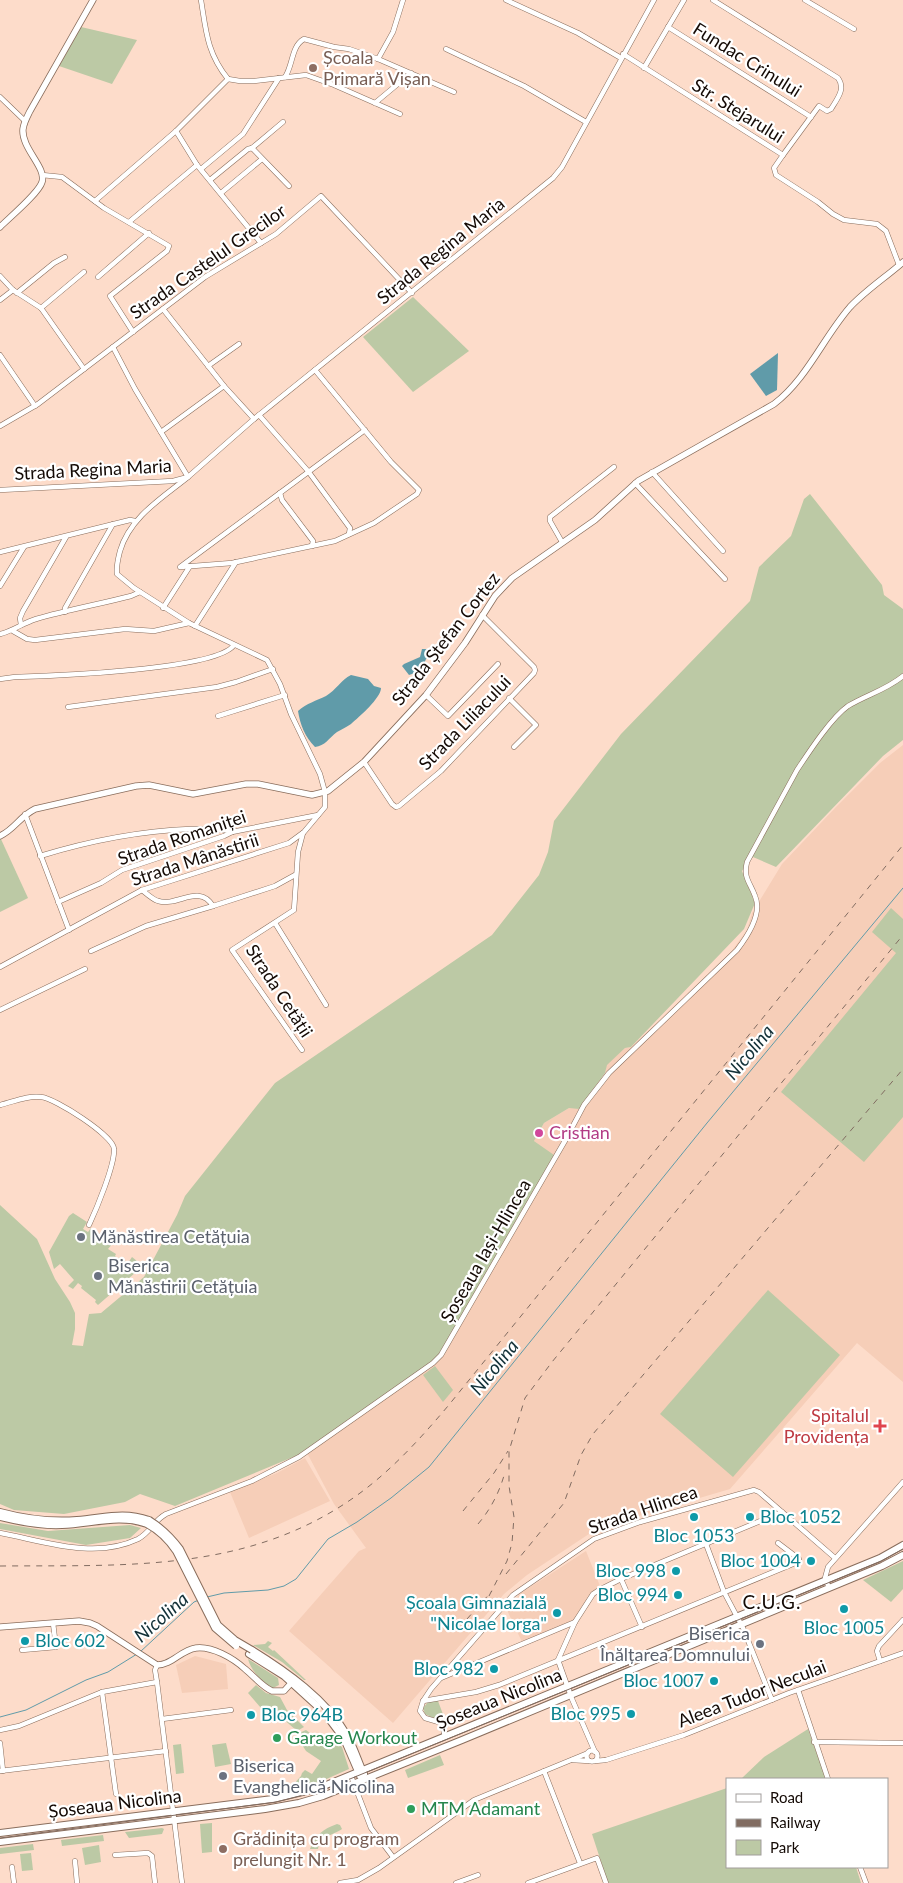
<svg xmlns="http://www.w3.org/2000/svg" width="903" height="1883" font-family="Lato,sans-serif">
	<rect width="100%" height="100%" fill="#fddcca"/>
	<g fill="#f6ceb8">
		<path d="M903,745V1382L857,1343L730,1489L598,1528L527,1575L504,1594L393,1723L289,1631L359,1551L366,1548L334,1504L306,1451L554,1156L534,1141L544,1123L569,1108H579L605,1073L606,1065L625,1048L631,1047L731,952L747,930L752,913L782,864L835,808L880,763Z"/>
		<path d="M305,1458L330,1501L249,1538L230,1492L277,1473Z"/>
		<path d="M586,1551L600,1586L591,1593L574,1620L522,1642L506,1608L521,1593Z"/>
		<path d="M195,1656L226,1664L228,1689L182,1693L176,1665Z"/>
	</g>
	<g fill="#bcc9a5">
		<path d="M81,27L137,40L112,84L59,66Z"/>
		<path d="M413,297L469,351L413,392L363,337Z"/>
		<path d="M810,494L882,585L884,595L903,609V740L883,756L776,867L753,857L742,871L755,903L744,929L631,1047L625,1048L607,1065L605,1073L579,1109L569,1108L544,1123L534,1141L554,1155L440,1356L298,1455L175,1506L140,1494L125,1502L64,1514L14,1510L0,1504V1205L37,1239L55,1279L70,1302L75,1313V1329L72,1345L83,1346L89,1314L101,1313L144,1277L177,1215L185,1196L275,1083L492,935L539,875L548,852L554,821L621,734L750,601L759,567L791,536L804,499Z"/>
		<path d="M0,837L28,898L0,912Z"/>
		<path d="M891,908L903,919V1117L864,1162L781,1092L896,953L872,932Z"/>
		<path d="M73,1213L87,1222L83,1229L88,1232L91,1228L113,1243L108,1249L116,1254L115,1256L118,1259L120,1257L128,1263L132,1257L143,1266L98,1305L95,1302L96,1300L81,1288L82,1286L78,1283L73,1289L68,1286L74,1280L60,1264L54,1269L49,1252L69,1216Z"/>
		<path d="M768,1290L840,1355L733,1477L660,1414Z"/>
		<path d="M435,1366L453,1390L443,1402L423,1375Z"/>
		<path d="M0,1523L48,1531L130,1525L141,1528L130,1538L86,1545L0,1529Z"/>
		<path d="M903,1561V1589L891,1602L863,1580Z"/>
		<path d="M268,1641L272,1643L268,1647L273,1651L274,1650L306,1680H304L282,1662L253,1645L265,1644Z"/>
		<path d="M248,1659L278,1678L279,1685L273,1688C262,1682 251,1671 248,1659Z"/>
		<path d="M256,1685L266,1693L280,1697L287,1710L304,1727L297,1731L281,1717L276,1719L263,1706L261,1708L248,1693Z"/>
		<path d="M429,1701H438L444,1717L433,1718L425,1714L423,1708Z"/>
		<path d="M808,1729L826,1779H741L764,1757Z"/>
		<path d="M306,1730L319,1740L335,1742L342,1747L349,1769L322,1781L293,1789L292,1786L301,1776L302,1773L305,1770L312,1774L321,1761L306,1751L299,1740L302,1737L299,1733Z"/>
		<path d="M226,1743L231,1764L215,1767L212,1745Z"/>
		<path d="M181,1744L184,1773L176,1774L173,1745Z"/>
		<path d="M440,1755L444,1765L408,1778L405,1770Z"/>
		<path d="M727,1788V1867H856L861,1883H608L592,1834Z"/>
		<path d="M212,1823V1852L202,1853L200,1824Z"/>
		<path d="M337,1824L340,1825L342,1829C332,1836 321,1835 318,1849H310C315,1835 323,1829 337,1824Z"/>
		<path d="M162,1828L164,1829L162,1834L129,1838L125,1832Z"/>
		<path d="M103,1835L104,1841L62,1846L61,1840Z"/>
		<path d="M33,1844L34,1850L0,1854V1848Z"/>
		<path d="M99,1845L101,1862L85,1865L82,1848Z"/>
		<path d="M31,1853L33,1870L22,1871L20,1854Z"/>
	</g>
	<g fill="#609ba9">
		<path d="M778,353L777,390L766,396L750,374Z"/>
		<path d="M422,649H430L434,652L433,657L426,659L424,664L417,668L415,673L409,675L402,666L404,664L420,657Z"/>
		<path d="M351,675L368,679L374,686L381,688C381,698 359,717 351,724C347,727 342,729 337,732C329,738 325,746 315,747C305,737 300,724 298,711C307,703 316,701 326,696C336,690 341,680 351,675Z"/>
	</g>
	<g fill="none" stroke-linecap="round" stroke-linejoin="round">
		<g stroke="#609ba9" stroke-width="1">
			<path d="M207,1597L224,1593L268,1590L284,1586L296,1579L328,1539L357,1522L391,1498L429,1467L707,1123L903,888"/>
			<path d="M140,1652L194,1602L199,1600"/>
			<path d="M0,1717L26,1710L86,1680L108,1672L137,1654"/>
		</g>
		<defs>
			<g id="minor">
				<path d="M201,0C206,31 207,53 228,79L240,81H254L306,75L334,85L400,114"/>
				<path d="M506,0L578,33L621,58"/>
				<path d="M713,0L838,78C846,89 837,99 831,109L827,111L819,106L783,155"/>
				<path d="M805,0L854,29"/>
				<path d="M668,27L811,117"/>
				<path d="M446,49L524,86L586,122"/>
				<path d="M623,54L783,155L774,168L776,175L818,202L833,214L844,220L877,224L886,231L899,265"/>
				<path d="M378,59L393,32L403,0"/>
				<path d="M644,68L684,0"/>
				<path d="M285,77C293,66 291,46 304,39L334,47L349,49L378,59L454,92"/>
				<path d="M0,97L25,121"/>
				<path d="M375,103L411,73"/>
				<path d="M176,131L197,165L261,243"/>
				<path d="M252,148L283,122"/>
				<path d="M201,169L243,134L279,78"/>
				<path d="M42,175L62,177L104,208L169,246L167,251L110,296L133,332"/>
				<path d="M210,180L248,149L252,148L289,186"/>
				<path d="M221,193L262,159"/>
				<path d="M95,201L176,131L228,79"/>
				<path d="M129,222L197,165"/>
				<path d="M0,276L13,290L41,308L84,369"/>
				<path d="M98,277L149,233"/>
				<path d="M17,293L54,263L65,257"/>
				<path d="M0,300L13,290"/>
				<path d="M41,308L84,272"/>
				<path d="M163,309L224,386"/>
				<path d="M0,355L35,406"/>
				<path d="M208,366L239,344"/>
				<path d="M315,370L391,462L419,490L417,494L374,523L335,541L232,563L180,567L365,430"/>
				<path d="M259,415L308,471L350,528L349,534"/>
				<path d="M0,426L38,404L205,277L276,234L321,196L412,293"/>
				<path d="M161,432L224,386L254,419"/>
				<path d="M652,472L723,551"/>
				<path d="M635,483L725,579"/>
				<path d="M0,490L173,481L188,477L254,419L553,178L562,167L654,0"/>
				<path d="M280,493L282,500L313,541L312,546"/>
				<path d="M562,542L550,521V517L614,467"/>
				<path d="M0,552L130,520L135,521"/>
				<path d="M0,586L24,547"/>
				<path d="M163,608L190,566"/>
				<path d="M65,612V608L113,524"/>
				<path d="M21,625L20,618L23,611L66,537"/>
				<path d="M195,626L236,562"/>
				<path d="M13,631L27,639L35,640L125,629L154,631L189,623"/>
				<path d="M0,634C13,631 23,623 36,619C67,610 100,604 131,596L140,592"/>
				<path d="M0,679L15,677C50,676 217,670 234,645"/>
				<path d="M426,695L448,716L498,664"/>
				<path d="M509,698L536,725L514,747"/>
				<path d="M68,707L217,687L236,682L273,669"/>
				<path d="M218,716L285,695"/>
				<path d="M364,762L392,804L396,807L399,806L441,771L534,673L535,670L534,667L482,615"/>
				<path d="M25,814L69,930"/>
				<path d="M40,856C89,841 139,831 190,829C204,829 218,827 232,832"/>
				<path d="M142,890C147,894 152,899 158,901C178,907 199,883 213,906L275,886L295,875"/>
				<path d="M58,902L101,883L122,870L224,836L232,832L318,815"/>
				<path d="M275,923L326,1005"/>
				<path d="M91,951L146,926L213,906"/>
				<path d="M0,967L142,890L289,843L304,832L325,807V792L320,774L291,714L280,684L267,660L189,623L134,588L117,574C116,566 118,559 120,551C130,517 162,498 188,477L135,389L113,347"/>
				<path d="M0,1010L85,969"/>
				<path d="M302,1050L232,950L294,910L298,852L303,833"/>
				<path d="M0,1105C13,1102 28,1095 41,1097C55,1098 114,1136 114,1149C115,1165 96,1210 89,1225"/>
				<path d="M0,1533C44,1541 94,1560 138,1539C151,1532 153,1521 166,1514L252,1481L299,1457L433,1363L441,1355L566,1139L584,1105L609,1073L737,950C747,937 763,914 755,896C750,882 743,878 747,862L797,770C809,752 831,718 848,706C866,695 886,690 903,676"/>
				<path d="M706,1544L724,1592L743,1628L772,1700"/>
				<path d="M621,1579L642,1627"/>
				<path d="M829,1588L825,1578L828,1567L903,1482"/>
				<path d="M22,1650L56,1647L53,1623"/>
				<path d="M880,1661L877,1651L879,1646L903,1620"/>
				<path d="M157,1665L155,1670L157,1682L182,1883"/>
				<path d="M441,1678L575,1622"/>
				<path d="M798,1690L828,1779"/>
				<path d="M102,1692L116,1794"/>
				<path d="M423,1701L476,1692L499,1685L793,1564L799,1559L778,1543"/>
				<path d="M162,1719L231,1710"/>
				<path d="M0,1730L19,1726L102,1692L157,1682"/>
				<path d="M445,1737L442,1723L425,1718L420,1711L423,1701L431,1689L513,1595L594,1539L640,1522L754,1490L759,1492L835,1558"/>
				<path d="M814,1742L903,1743"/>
				<path d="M0,1743L3,1771"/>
				<circle cx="592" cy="1756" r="5.5"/>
				<path d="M595,1752L572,1699L558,1660L575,1622L593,1594L599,1590L621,1579L782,1512"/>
				<path d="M572,1760L589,1761"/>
				<path d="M595,1761L606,1760L684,1735L789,1693L903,1653"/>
				<path d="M0,1771L166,1751"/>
				<path d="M544,1771L580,1863"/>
				<path d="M351,1776L371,1828L393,1857"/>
				<path d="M115,1855L148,1853L152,1856L155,1883"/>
				<path d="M75,1861L77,1883"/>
				<path d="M12,1867L14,1883"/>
				<path d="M860,1867L866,1883"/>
				<path d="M340,1883L358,1880L379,1868L474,1800L588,1753"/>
				<path d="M456,1883L478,1875"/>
				<path d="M528,1883L597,1858L606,1883"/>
			</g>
			<g id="tertiary">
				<path d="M0,227C9,218 39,193 42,182C47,168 21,148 23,129C24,122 27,117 30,111L93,0"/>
				<path d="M0,836C15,829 19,817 35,809L136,786L149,785L193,794L246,784H258L312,795L328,791L364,762L426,695L465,643L495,596L512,578L595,520L638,481L774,404C807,379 823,338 850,307C866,290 886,277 903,262"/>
				<path d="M0,1627L79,1621L90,1623L97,1626L157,1665C172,1665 181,1650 196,1648C212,1646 233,1658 245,1669C254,1676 261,1686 272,1691H284L293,1681"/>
			</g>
			<g id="secondary">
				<path d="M0,1512C26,1519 50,1522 77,1520C104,1518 123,1511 149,1520"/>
				<path d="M0,1517C20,1522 41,1526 62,1525C91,1524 120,1514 147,1524"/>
				<path d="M252,1650C286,1671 326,1699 347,1735C354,1747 358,1761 364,1774"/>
				<path d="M249,1654L284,1676L317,1706"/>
				<path d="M329,1719L344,1739L360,1776"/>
				<path d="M0,1833L273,1799L319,1788L880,1558L903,1545"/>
				<path d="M0,1842L265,1809L299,1803L323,1796L462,1740L882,1566L903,1555"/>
			</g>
		</defs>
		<use href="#minor" stroke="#896d5c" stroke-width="5.5"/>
		<use href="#tertiary" stroke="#896d5c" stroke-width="7"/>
		<use href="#secondary" stroke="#896d5c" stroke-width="8"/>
		<use href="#minor" stroke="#fff" stroke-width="4.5"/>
		<use href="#tertiary" stroke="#fff" stroke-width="5.5"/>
		<use href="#secondary" stroke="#fff" stroke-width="6"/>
		<path stroke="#816c61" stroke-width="1" d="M0,1838L276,1802L323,1790L755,1613L881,1561L903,1549"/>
		<g stroke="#816c61" stroke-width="1" stroke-dasharray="6 6" stroke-linecap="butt">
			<path d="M463,1511L494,1473L508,1451"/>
			<path d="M478,1524C491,1509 500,1491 505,1472"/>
			<path d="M0,1566C126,1565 248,1573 356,1496C391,1471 420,1439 448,1406L903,845"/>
			<path d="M506,1574L564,1503L581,1455L593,1434L903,1069"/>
			<path d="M489,1596L507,1561L512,1543L514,1517L509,1486V1451L525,1398L552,1362L903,935"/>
			<path d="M467,1619L492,1591"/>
		</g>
		<defs>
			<g id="secondary-bridge">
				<path d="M149,1520C162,1528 171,1537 180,1549L218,1625L235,1640L252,1650"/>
				<path d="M147,1524C160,1531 168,1539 176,1551L215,1628L236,1646"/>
			</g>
		</defs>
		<use href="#secondary-bridge" stroke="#896d5c" stroke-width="8" stroke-linecap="butt"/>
		<use href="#secondary-bridge" stroke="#fff" stroke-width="6"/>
	</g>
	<g fill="#8d6e63" stroke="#fff" stroke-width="2">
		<circle cx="313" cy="68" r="5"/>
		<circle cx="223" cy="1849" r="5"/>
	</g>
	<circle fill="#d1479c" stroke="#fff" stroke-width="2" cx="539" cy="1133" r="5"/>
	<g fill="#6b7280" stroke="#fff" stroke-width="2">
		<circle cx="81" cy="1237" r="5"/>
		<circle cx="98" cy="1276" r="5"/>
		<circle cx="760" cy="1644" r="5"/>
		<circle cx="223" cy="1776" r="5"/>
	</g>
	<path fill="#e0444e" stroke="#fff" stroke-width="2" d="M877.5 1418.5h5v5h5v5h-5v5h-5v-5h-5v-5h5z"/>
	<g fill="#0f9aa8" stroke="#fff" stroke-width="2">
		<circle cx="694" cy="1517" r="5"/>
		<circle cx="750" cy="1517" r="5"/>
		<circle cx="811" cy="1561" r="5"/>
		<circle cx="676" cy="1571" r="5"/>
		<circle cx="678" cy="1595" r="5"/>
		<circle cx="844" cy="1609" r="5"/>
		<circle cx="557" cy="1613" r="5"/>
		<circle cx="25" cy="1641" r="5"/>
		<circle cx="494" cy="1669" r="5"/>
		<circle cx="714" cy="1681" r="5"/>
		<circle cx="631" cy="1714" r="5"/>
		<circle cx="251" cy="1715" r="5"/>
	</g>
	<g fill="#2e9e5b" stroke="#fff" stroke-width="2">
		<circle cx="277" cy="1738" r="5"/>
		<circle cx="411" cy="1809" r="5"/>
	</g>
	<g text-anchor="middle" stroke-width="4.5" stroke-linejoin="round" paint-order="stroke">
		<g font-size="18" fill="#785e54" stroke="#fff" text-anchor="start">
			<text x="323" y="64">Școala<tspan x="323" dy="21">Primară Vișan</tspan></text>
			<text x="233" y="1845">Grădinița cu program<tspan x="233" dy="21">prelungit Nr. 1</tspan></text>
		</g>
		<g font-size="18" fill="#140a05" stroke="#fff">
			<text transform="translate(747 60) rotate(32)" y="6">Fundac Crinului</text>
			<text transform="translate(738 111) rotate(32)" y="6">Str. Stejarului</text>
			<text transform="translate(441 251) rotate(-39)" y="6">Strada Regina Maria</text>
			<text transform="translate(208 262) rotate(-35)" y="6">Strada Castelul Grecilor</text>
			<text transform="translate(93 470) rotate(-3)" y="6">Strada Regina Maria</text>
			<text transform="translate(446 639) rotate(-52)" y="6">Strada Ștefan Cortez</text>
			<text transform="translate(465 723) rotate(-46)" y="6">Strada Liliacului</text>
			<text transform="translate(182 838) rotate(-19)" y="6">Strada Romaniței</text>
			<text transform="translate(195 860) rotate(-18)" y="6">Strada Mânăstirii</text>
			<text transform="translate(279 991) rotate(57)" y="6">Strada Cetății</text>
			<text transform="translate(486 1251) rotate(-60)" y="6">Șoseaua Iași-Hlincea</text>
			<text transform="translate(643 1510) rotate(-19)" y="6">Strada Hlincea</text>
			<text transform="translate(752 1694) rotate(-21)" y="6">Aleea Tudor Neculai</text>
			<text transform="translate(499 1699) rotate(-22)" y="6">Șoseaua Nicolina</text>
			<text transform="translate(115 1804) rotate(-7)" y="6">Șoseaua Nicolina</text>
		</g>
		<g font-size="18" fill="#b23c85" stroke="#fff" text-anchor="start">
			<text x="549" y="1139">Cristian</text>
		</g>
		<g font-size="18" fill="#5b616d" stroke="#fff" text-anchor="start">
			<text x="91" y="1243">Mănăstirea Cetățuia</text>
			<text x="108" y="1272">Biserica<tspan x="108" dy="21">Mănăstirii Cetățuia</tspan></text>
			<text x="750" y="1640" text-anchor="end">Biserica<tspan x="750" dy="21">Înălțarea Domnului</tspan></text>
			<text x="233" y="1772">Biserica<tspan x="233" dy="21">Evanghelică Nicolina</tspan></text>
		</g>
		<g font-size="18" fill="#be3a42" stroke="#fff" text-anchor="end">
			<text x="869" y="1422">Spitalul<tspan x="869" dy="21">Providența</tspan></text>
		</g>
		<g font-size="18" fill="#0d838f" stroke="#fff" text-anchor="end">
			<text x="760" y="1523" text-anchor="start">Bloc 1052</text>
			<text x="694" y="1542" text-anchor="middle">Bloc 1053</text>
			<text x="801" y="1567">Bloc 1004</text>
			<text x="666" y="1577">Bloc 998</text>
			<text x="668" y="1601">Bloc 994</text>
			<text x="547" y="1609">Școala Gimnazială<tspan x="547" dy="21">"Nicolae Iorga"</tspan></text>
			<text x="844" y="1634" text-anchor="middle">Bloc 1005</text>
			<text x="35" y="1647" text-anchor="start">Bloc 602</text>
			<text x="484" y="1675">Bloc 982</text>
			<text x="704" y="1687">Bloc 1007</text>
			<text x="621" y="1720">Bloc 995</text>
			<text x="261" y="1721" text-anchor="start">Bloc 964B</text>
		</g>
		<g font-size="18" fill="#27864d" stroke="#fff" text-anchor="start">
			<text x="287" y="1744">Garage Workout</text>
			<text x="421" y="1815">MTM Adamant</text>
		</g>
		<g font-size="19" font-style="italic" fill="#133138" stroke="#fff">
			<text transform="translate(749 1052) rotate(-50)" y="7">Nicolina</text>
			<text transform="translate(494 1367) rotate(-51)" y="7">Nicolina</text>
			<text transform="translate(161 1617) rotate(-41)" y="7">Nicolina</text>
		</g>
		<g font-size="19" letter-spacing="1" fill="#140a05" stroke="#fff">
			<text x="772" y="1609">C.U.G.</text>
		</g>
	</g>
	<rect x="726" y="1778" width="162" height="90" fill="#ffffff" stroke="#a19d9b"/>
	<rect x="736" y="1794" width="25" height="8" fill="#ffffff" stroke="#a19d9b"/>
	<text x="770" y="1803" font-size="15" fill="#140a05">Road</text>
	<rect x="736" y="1819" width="25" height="8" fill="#816c61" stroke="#a19d9b"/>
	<text x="770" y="1828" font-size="15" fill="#140a05">Railway</text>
	<rect x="736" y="1840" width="25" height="15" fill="#bcc9a5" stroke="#a19d9b"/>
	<text x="770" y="1853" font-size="15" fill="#140a05">Park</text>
</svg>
